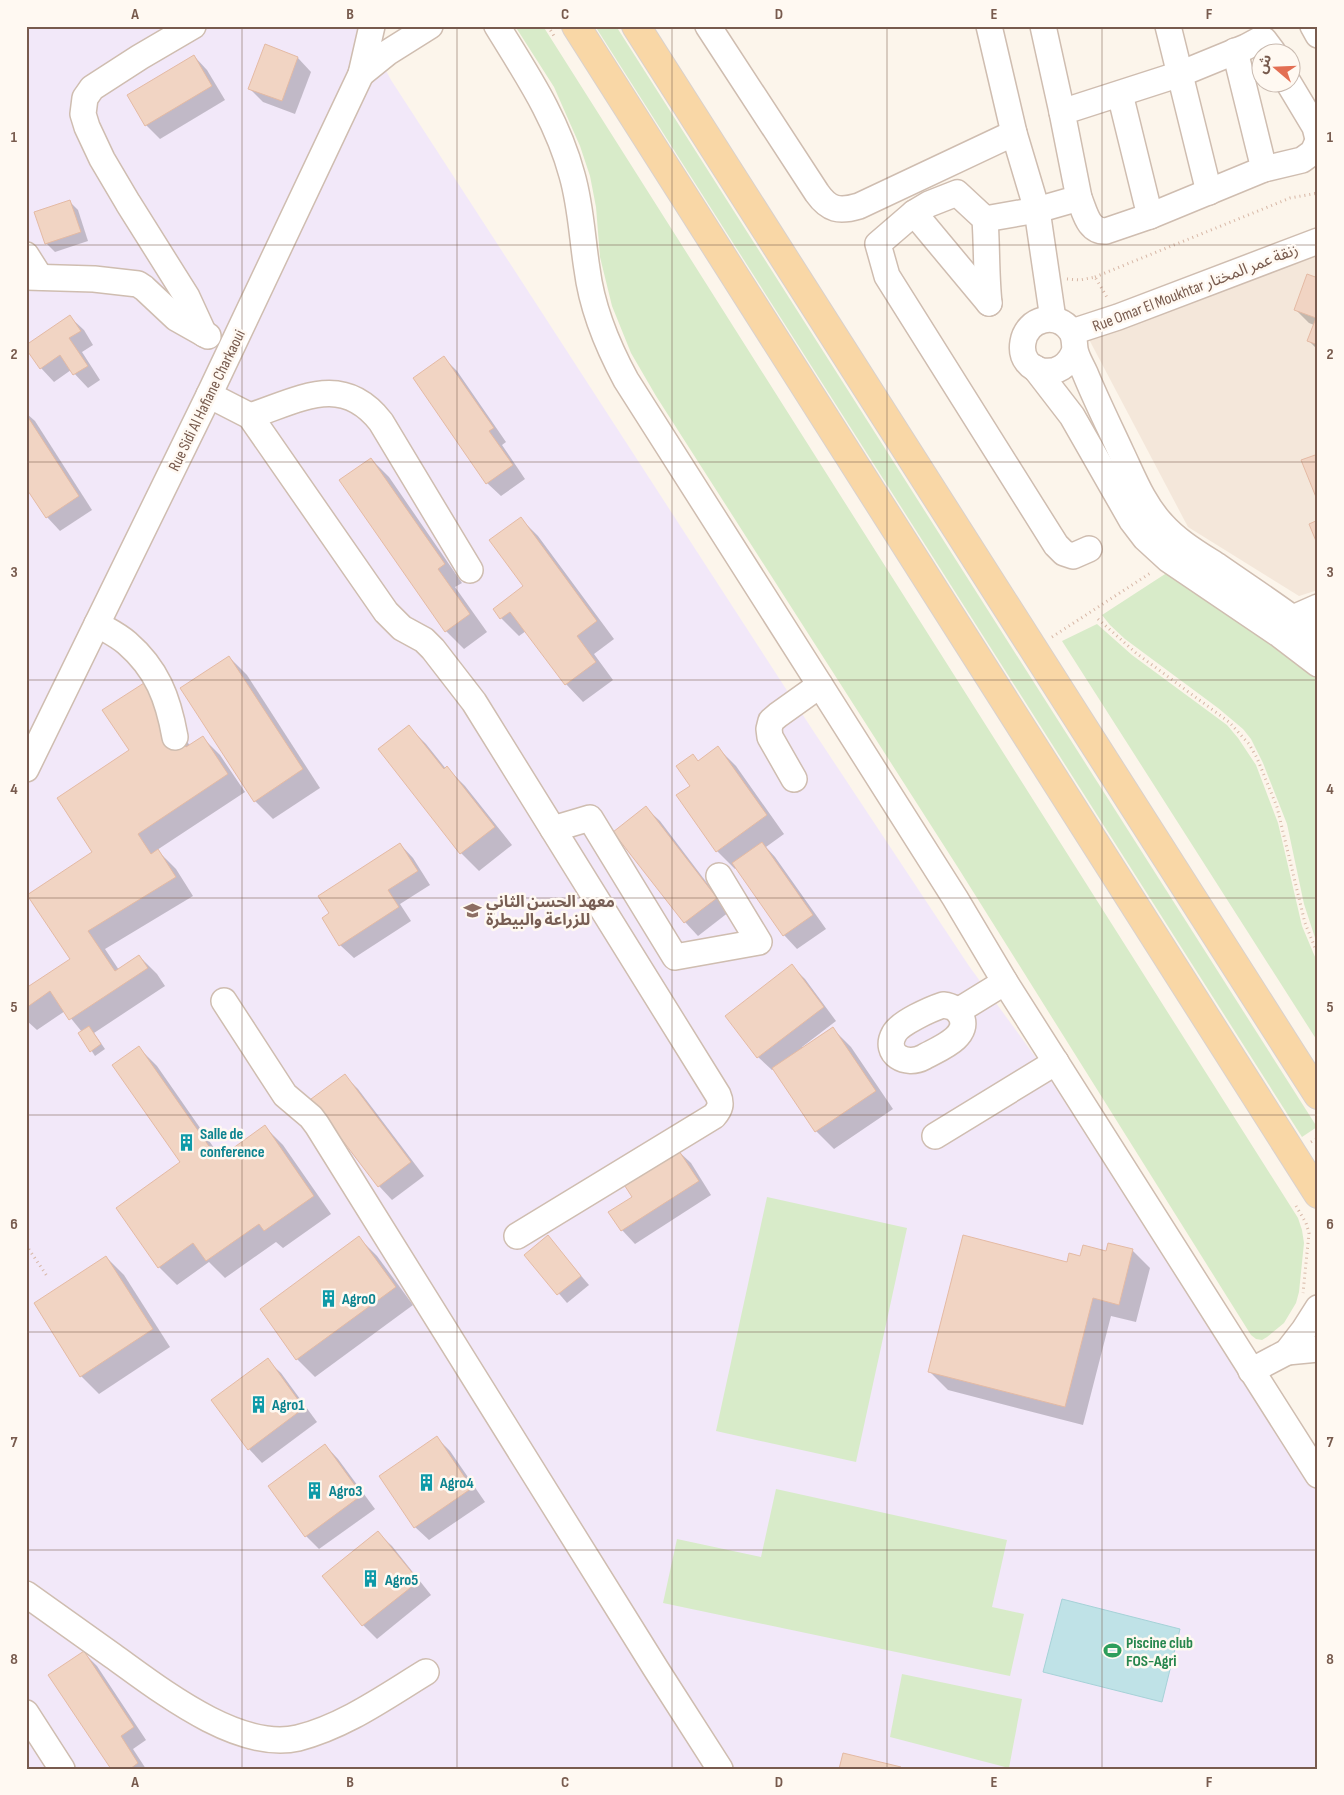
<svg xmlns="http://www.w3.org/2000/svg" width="1344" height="1795" font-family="'Sofia Sans Condensed','Noto Sans Arabic',sans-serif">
	<rect width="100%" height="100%" fill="#fcf5eb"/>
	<path fill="#f4e7da" d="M1318,229V590L1299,596L1188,527L1083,328Z"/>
	<path fill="#f2e8f9" d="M26,26H362L391,80L812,729L969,966L1272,1381L1318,1452V1769H26Z"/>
	<g fill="#d8ebc9">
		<path d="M515,26H543L1298,1218L1302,1230L1304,1243L1299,1292L1296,1303L1284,1323L1267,1337L1262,1340L1256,1339L1251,1335L957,866L656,396L631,353L612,306L600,257L596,207L590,176L580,146L554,87Z"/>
		<path d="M595,26H616L1317,1127L1302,1137Z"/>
		<path d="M1182,563L1318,649V947L1304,904L1287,824L1263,763L1251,739L1243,729L1218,708L1125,639L1110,625L1102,615Z"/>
		<path d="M1097,624L1132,655L1227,725L1238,738L1256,765L1278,823L1302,926L1318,964V1042L1062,641Z"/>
		<path d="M767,1197L907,1228L856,1462L716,1431Z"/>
		<path d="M776,1489L1007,1540L992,1607L1024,1614L1010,1676L663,1603L677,1539L761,1557Z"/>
		<path d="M902,1674L1022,1699L1009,1768L890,1737Z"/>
	</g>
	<path fill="#bfe2e7" stroke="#a6d2d8" d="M1062,1599L1180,1629L1162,1702L1043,1672Z"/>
	<g fill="#0003">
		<path d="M194,56L207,70L225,100L160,139L146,125Z"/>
		<path d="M298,58L311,72L295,114L263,102L250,89Z"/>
		<path d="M69,201L78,210L88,241L55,252L46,243Z"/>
		<path d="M1318,280V350L1309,341L1314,325L1309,323L1296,310Z"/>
		<path d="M70,317L84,330L93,345L82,352L100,380L88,388L71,370L54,382L41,368Z"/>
		<path d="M444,358L457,371L506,442L502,445L525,479L501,496L487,483Z"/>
		<path d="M26,413L35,421L92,510L60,531L47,517L26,485Z"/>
		<path d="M371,459L389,477L462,583L455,587L487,632L464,649L446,631Z"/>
		<path d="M520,518L538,536L614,639L594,654L613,680L583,702L566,684L526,631L519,636L501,618L525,586Z"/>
		<path d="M229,657L247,675L320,788L273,819L255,801Z"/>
		<path d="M161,702L190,746L202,737L220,755L245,792L157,850L176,869L193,896L105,949L119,970L139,956L157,974L165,986L94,1033L105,1049L95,1056L80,1033L82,1032L65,1011L37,1030L26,1020V990L72,960L94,852L130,751Z"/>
		<path d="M408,726L426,744L446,769L447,768L465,786L512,845L479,871L461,853L379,749Z"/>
		<path d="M718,748L736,766L784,834L766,847L775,857L826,929L797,949L784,935L737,868L735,869L717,851L692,786L693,756L699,762Z"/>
		<path d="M646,808L660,821L729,912L698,936L685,922Z"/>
		<path d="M400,844L413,858L430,885L400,904L411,921L354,958L340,945L331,914Z"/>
		<path d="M792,966L805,979L836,1021L802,1047L804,1048L833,1029L851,1047L893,1109L834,1149L816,1131L774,1069L772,1070L758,1057Z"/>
		<path d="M139,1048L157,1066L221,1158L265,1127L283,1145L331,1214L283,1248L276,1242L225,1278L209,1262L177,1285L159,1267L182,1162Z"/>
		<path d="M345,1076L358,1089L424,1176L392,1200L379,1186Z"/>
		<path d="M677,1150L691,1163L711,1195L635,1244L622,1230Z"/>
		<path d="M548,1237L589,1285L567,1303L526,1255Z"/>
		<path d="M359,1238L377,1256L413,1305L315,1377L297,1359Z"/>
		<path d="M1132,1250L1150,1268L1136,1322L1111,1316L1083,1425L948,1390L930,1372L1068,1264L1081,1258L1107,1252Z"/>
		<path d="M106,1257L124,1275L170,1347L99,1394L81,1376Z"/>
		<path d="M267,1360L281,1373L317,1422L262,1463L249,1449Z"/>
		<path d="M437,1438L450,1451L485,1502L429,1540L415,1527Z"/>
		<path d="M325,1445L338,1459L375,1509L319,1549L306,1536Z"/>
		<path d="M378,1533L392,1546L431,1595L377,1639L363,1625L324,1576Z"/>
		<path d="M84,1653L97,1666L146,1740L133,1749L146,1769H113Z"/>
	</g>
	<g fill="#f1d4c3" stroke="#e4baa4">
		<path d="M265,44L298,57L282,101L248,89Z"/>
		<path d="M194,55L212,86L145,126L127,95Z"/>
		<path d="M70,200L81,232L45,244L34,212Z"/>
		<path d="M1307,274L1318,278V345L1307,341L1316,318L1294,310Z"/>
		<path d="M70,315L81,331L69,338L88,366L73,375L60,355L40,369L26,349V345Z"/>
		<path d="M444,356L494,428L489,431L513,465L486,484L413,378Z"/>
		<path d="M26,414L79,496L46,518L26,488Z"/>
		<path d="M1318,454V502L1301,460Z"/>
		<path d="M371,458L445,564L438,569L470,614L445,632L339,480Z"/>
		<path d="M521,517L597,621L577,636L596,662L565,685L510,612L500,619L493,609L523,586L489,540Z"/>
		<path d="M1318,520V546L1309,524Z"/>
		<path d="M229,656L303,769L254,802L180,688Z"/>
		<path d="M144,683L186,747L203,736L228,774L138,834L151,854L158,849L176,877L88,931L115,971L139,955L148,968L69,1020L50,991L26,1008V988L70,959L27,895L92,852L57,798L129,750L102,710Z"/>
		<path d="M409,725L444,769L447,766L495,827L460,854L378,749Z"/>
		<path d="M718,746L767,815L716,852L676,795L690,786L676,766L693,754L698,761Z"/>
		<path d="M646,806L717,898L684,923L613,832Z"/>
		<path d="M762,842L813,915L783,936L732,863Z"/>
		<path d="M400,843L418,871L388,890L399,907L339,946L322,918L329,913L318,896Z"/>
		<path d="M792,964L824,1007L757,1058L725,1016Z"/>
		<path d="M89,1026L101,1044L90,1052L78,1033Z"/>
		<path d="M833,1027L876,1091L815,1132L772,1068Z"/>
		<path d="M139,1046L218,1159L265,1125L314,1196L264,1231L259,1224L206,1261L193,1243L158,1268L116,1208L180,1162L112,1065Z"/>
		<path d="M345,1074L411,1162L378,1187L311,1099Z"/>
		<path d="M677,1148L699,1181L621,1231L608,1212L632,1197L623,1183Z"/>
		<path d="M548,1235L581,1276L557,1295L524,1255Z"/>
		<path d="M963,1235L1067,1262L1069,1253L1080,1256L1083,1245L1106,1251L1108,1243L1133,1249L1119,1305L1093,1298L1065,1407L928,1372Z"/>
		<path d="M359,1236L396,1287L296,1360L260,1309Z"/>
		<path d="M106,1256L153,1329L80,1377L34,1303Z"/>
		<path d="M268,1358L304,1408L248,1450L211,1400Z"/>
		<path d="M437,1436L472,1488L414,1528L379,1476Z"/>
		<path d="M325,1444L362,1495L305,1537L268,1486Z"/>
		<path d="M378,1531L419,1581L362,1626L322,1576Z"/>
		<path d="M84,1651L134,1727L121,1736L138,1763L130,1769H111L48,1675Z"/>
		<path d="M843,1753L901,1767V1769H839Z"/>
	</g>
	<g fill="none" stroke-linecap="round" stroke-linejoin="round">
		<defs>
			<g id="minor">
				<path d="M193,26L140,57L92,88L85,98L83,114L87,127L102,159L128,203L187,297L204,334"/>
				<path d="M497,26C527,75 557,119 572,175C581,206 582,238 587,269C592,309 607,345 626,380L820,685L955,898L1005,982L1318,1475"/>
				<path d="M708,26L817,193C829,210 839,212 859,206L1014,133"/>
				<path d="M989,26L1014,133L1037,210L1053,319"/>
				<path d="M1043,26L1062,112"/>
				<path d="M1168,26L1209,192"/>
				<path d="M1313,26L1318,35"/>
				<path d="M1235,51L1264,169"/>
				<path d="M361,74L387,53L430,26"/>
				<path d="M1288,82L1315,127L1318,139"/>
				<path d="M1120,94L1150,216"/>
				<path d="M1079,198C1085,212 1088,232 1106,231L1150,216L1264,169L1302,160L1313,152L1318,141"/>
				<path d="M914,213L989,303"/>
				<path d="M985,219L1037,210L1079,198L1062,112L1180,74L1246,47L1259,40H1264L1273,52"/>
				<path d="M26,255L40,277"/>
				<path d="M26,277L94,279L138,284L144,288L176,318L208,336"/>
				<path d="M989,303C986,275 987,247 985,219L957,193L929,204L914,213L878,244L887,276L1056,545L1064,553L1073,556L1089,549"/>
				<path d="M1072,332L1118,317L1318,241"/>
				<path d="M1075,349C1065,384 1017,375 1023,342C1027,318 1057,311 1071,331C1075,337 1074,342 1075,349C1076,357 1082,366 1085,373C1096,400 1109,426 1121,452C1133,477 1143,504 1162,524C1178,542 1199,554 1219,567C1252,590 1286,612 1318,637"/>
				<path d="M1035,368L1072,416L1132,521L1145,538L1169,560L1280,635L1318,664"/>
				<path d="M209,395L250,416L386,612L402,628L424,640L433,649L474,702L718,1095C722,1104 720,1109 714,1116L517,1236"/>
				<path d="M250,416C299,400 342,372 381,422L470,570"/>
				<path d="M1293,618L1318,607"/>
				<path d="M97,624C107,630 118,635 127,643C157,669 168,698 175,737"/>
				<path d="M26,769L209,395L361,74L372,26"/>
				<path d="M794,779L770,737L769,729L771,721L778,715L820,685"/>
				<path d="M553,829L590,818L675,957L759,942L719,876"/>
				<path d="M224,1001L285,1095L311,1117L317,1125L656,1669L720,1769"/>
				<path d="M943,1005C951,1006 957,1008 961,1016C971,1037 938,1049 924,1057C906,1067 883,1054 894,1034C899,1023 931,1009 943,1005Z"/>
				<path d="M958,1011L1005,982"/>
				<path d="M935,1136L1056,1062"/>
				<path d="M1287,1352L1318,1349"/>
				<path d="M1251,1371L1287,1352L1304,1330L1318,1308"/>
				<path d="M26,1594C55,1615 84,1635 113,1656C159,1689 238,1752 298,1738C345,1726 385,1697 426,1672"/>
				<path d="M26,1713L62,1769"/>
			</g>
			<g id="major">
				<path d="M576,26L1318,1194"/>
				<path d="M636,26L1318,1095"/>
			</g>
		</defs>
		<use href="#minor" stroke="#cfbdb0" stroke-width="28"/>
		<use href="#major" stroke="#d9d1cd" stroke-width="30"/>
		<g stroke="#d7b7a6" stroke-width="3" stroke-dasharray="1 4" stroke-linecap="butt">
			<path d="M548,26L554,36"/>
			<path d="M1095,277L1290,198L1318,193"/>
			<path d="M1067,279L1080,280L1095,277L1108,299"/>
			<path d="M1098,619L1136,653L1229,722L1249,744L1257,758L1277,807L1305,923L1318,955"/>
			<path d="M1052,637L1152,572"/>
			<path d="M1311,1142L1318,1138"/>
			<path d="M1296,1206L1306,1223L1309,1233L1303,1293"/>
			<path d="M26,1245L47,1276"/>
		</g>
		<use href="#minor" stroke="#fff" stroke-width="25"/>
		<use href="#major" stroke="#f9d7a6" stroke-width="28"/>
	</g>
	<path fill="none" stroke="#785b4e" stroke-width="1" stroke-opacity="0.55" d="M242,26V1769M457,26V1769M672,26V1769M887,26V1769M1102,26V1769M26,245H1318M26,462H1318M26,680H1318M26,898H1318M26,1115H1318M26,1332H1318M26,1550H1318"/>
	<defs>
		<symbol id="university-bare" viewBox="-9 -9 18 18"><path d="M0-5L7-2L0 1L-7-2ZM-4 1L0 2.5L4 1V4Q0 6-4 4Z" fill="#8d6e63" stroke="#fff9f2" stroke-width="2.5" paint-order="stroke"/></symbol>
		<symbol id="building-bare" viewBox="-9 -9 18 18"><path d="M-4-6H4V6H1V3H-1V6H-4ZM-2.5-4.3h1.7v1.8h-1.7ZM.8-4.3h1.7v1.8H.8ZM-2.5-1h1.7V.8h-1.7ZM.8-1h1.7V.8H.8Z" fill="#0f9aa8" stroke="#fff9f2" stroke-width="2.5" paint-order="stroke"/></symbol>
		<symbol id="stadium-bare" viewBox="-9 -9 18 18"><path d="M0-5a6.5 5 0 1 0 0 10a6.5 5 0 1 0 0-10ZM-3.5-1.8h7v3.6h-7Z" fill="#2e9e5b" stroke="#fff9f2" stroke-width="2.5" paint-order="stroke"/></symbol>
	</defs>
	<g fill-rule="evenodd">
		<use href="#university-bare" x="460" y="898" width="25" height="25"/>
		<use href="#building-bare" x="174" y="1130" width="25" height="25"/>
		<use href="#building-bare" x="316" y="1286" width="25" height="25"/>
		<use href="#building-bare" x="246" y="1392" width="25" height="25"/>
		<use href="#building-bare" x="414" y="1470" width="25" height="25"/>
		<use href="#building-bare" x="302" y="1478" width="25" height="25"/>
		<use href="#building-bare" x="358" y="1566" width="25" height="25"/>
		<use href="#stadium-bare" x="1100" y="1638" width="25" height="25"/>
	</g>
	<g text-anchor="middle" stroke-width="5" stroke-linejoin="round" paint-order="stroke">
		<g font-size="16" fill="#785b4e" stroke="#fff9f2">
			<text transform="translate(1195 287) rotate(-21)" y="6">Rue Omar El Moukhtar زنقة عمر المختار</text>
			<text transform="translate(206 400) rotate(-64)" y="6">Rue Sidi Al Hafiane Charkaoui</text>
		</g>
		<g font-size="16" font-weight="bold" fill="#785e54" stroke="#fff9f2" text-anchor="start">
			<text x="486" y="907">معهد الحسن الثاني<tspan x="486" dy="18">للزراعة والبيطرة</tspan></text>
		</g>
		<g font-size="16" font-weight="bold" fill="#0d838f" stroke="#fff9f2" text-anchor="start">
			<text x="200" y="1139">Salle de<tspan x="200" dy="18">conference</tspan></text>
			<text x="342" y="1304">Agro0</text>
			<text x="272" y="1410">Agro1</text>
			<text x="440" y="1488">Agro4</text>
			<text x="329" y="1496">Agro3</text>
			<text x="385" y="1585">Agro5</text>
		</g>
		<g font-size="16" font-weight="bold" fill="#27864d" stroke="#fff9f2" text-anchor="start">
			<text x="1126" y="1648">Piscine club<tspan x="1126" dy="18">FOS-Agri</tspan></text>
		</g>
	</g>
	<rect width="1344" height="1795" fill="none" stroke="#fff9f2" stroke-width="55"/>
	<g transform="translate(1276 68) rotate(289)"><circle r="24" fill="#fff9f2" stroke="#c9bab0"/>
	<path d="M0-4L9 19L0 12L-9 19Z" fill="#e36f54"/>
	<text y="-8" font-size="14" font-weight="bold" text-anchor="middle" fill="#785b4e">ش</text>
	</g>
	<rect x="28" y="28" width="1288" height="1740" fill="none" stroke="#785b4e" stroke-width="2"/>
	<g font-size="16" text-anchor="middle" font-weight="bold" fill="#785b4e">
		<text x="135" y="19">A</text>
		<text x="350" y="19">B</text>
		<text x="565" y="19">C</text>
		<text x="779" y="19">D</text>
		<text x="994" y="19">E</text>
		<text x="1209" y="19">F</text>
		<text x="14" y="142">1</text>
		<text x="1330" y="142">1</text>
		<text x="14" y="359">2</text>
		<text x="1330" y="359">2</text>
		<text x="14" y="577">3</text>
		<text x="1330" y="577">3</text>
		<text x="14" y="794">4</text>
		<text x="1330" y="794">4</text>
		<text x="14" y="1012">5</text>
		<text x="1330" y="1012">5</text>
		<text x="14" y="1229">6</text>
		<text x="1330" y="1229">6</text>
		<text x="14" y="1447">7</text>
		<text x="1330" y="1447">7</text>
		<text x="14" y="1664">8</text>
		<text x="1330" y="1664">8</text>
		<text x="135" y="1787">A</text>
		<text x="350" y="1787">B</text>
		<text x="565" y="1787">C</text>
		<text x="779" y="1787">D</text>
		<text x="994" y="1787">E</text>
		<text x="1209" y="1787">F</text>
	</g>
</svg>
